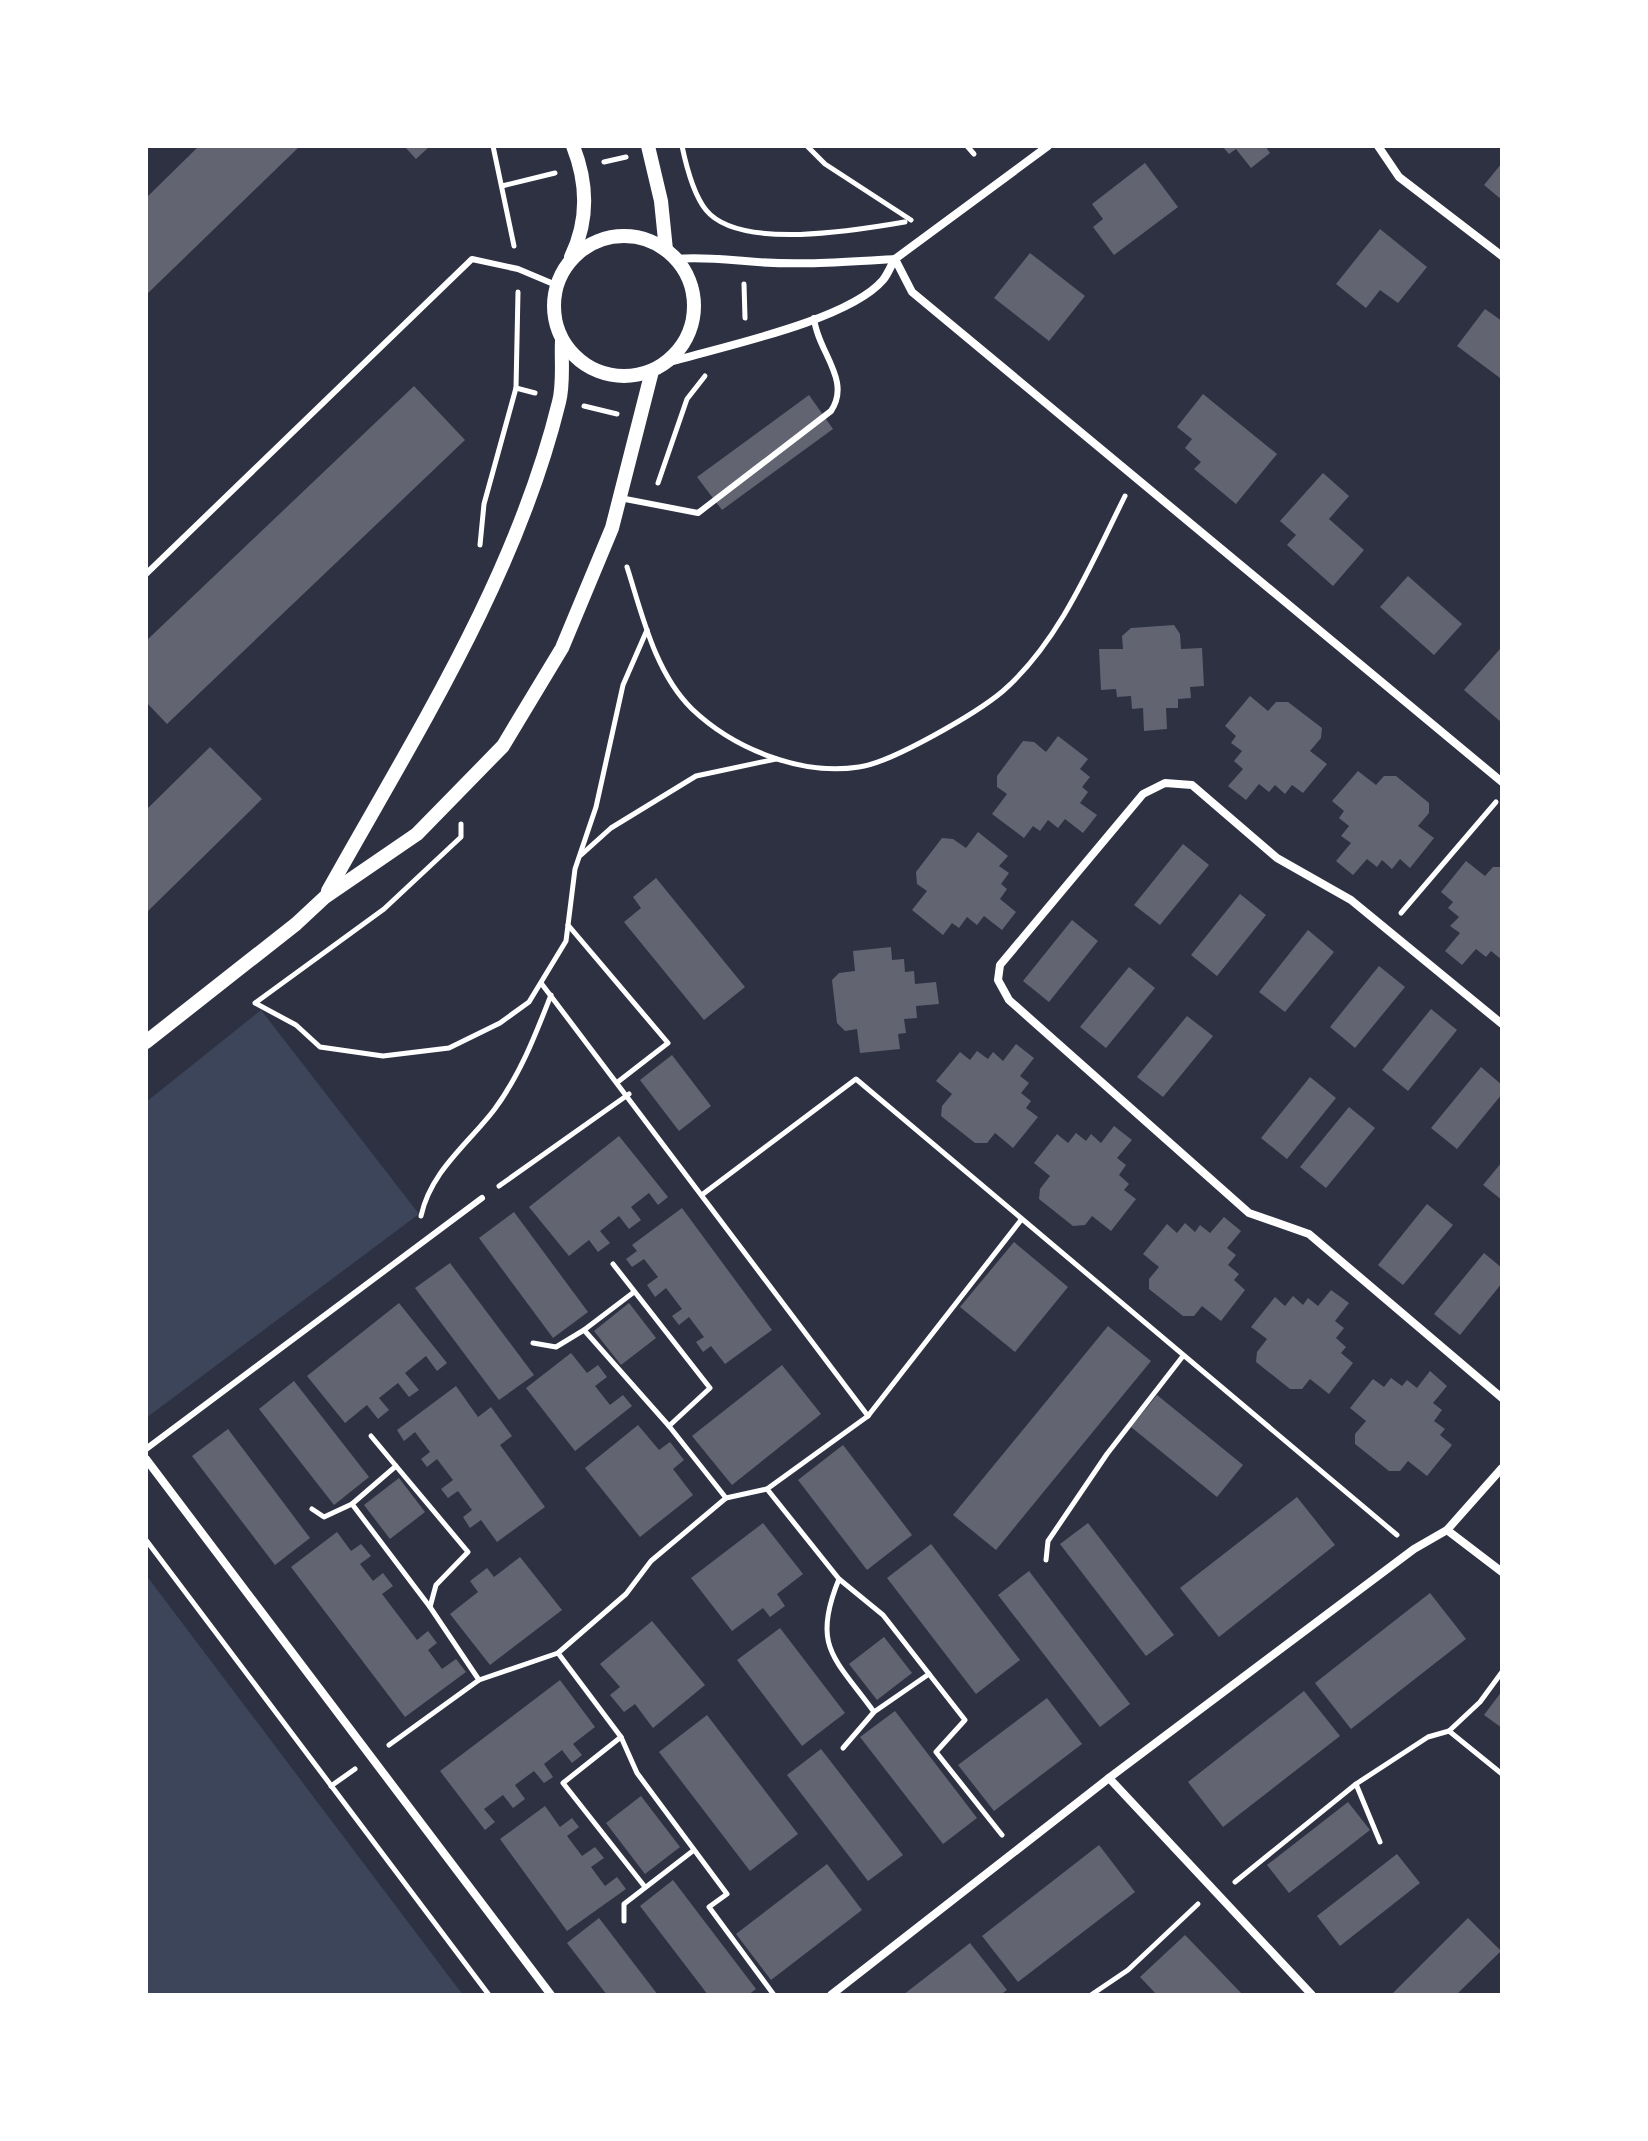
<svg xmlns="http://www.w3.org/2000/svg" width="1648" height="2141" font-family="'PT Sans',sans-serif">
	<rect width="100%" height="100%" fill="#2d3142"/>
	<g fill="#3c4559">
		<path d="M261,1010L419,1214L146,1418V1102Z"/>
		<path d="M146,1575L463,1995H146Z"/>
	</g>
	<g fill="#626471">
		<path d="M199,146H300L146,295V198Z"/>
		<path d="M404,146H430L416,159Z"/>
		<path d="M1222,146H1265L1270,153L1251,168L1236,149L1229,154Z"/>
		<path d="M1145,163L1178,207L1114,255L1093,227L1103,219L1092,204Z"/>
		<path d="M1502,163V200L1484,185Z"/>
		<path d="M1380,229L1427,267L1398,303L1380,290L1366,308L1336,284Z"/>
		<path d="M1030,253L1085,296L1049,341L994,298Z"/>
		<path d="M1485,309L1502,321L1500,378L1457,346Z"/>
		<path d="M414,386L465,440L167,724L146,702V641Z"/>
		<path d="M1203,394L1277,454L1236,504L1194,469L1201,462L1185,448L1192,439L1177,427Z"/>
		<path d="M809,395L833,429L722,510L697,477Z"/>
		<path d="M1323,473L1349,496L1329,519L1364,550L1333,586L1287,545L1296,535L1280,521Z"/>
		<path d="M1408,576L1462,624L1434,655L1380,607Z"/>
		<path d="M1174,625L1180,634L1181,649L1202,648L1204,686L1190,687L1191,698L1178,699V708H1166L1167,729L1144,731L1143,708L1132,709L1131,696L1117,697L1116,689L1101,690L1099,649H1123L1122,636L1131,628Z"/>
		<path d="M1500,649L1502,651V723L1464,690Z"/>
		<path d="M1250,696L1268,711L1276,702H1288L1322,728L1321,738L1310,751L1327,764L1303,793L1292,785L1285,794L1275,785L1269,792L1259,784L1246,800L1228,786L1243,769L1234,761L1242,751L1231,743L1236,736L1225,726Z"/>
		<path d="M1058,736L1088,759L1080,769L1090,777L1082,787L1088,792L1080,803L1097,815L1083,833L1065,819L1058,828L1048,820L1040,831L1033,826L1024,838L992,814L1007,794L997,787V776L1023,741L1034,742L1046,752Z"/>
		<path d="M210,747L262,799L146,913V810Z"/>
		<path d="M1358,771L1376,785L1384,776H1396L1429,803V813L1418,826L1434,838L1410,868L1400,859L1392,869L1382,860L1377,867L1367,859L1353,875L1336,861L1351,843L1341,836L1349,826L1339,818L1344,811L1332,801Z"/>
		<path d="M978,832L1008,856L999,866L1009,873L1001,884L1007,889L1000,899L1016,912L1002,930L984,916L977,925L967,917L959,928L952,923L943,935L912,910L927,891L917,884L916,872L942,838L953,839L966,848Z"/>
		<path d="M1183,844L1209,865L1160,925L1134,905Z"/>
		<path d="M1466,861L1485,876L1493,867H1502V960L1491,951L1486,957L1476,949L1462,965L1445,951L1460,933L1450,926L1459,917L1448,908L1453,902L1441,892Z"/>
		<path d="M656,878L745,987L704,1020L624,922L641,908L633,897Z"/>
		<path d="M1240,894L1266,915L1217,976L1191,955Z"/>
		<path d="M1072,920L1098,941L1049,1002L1023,981Z"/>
		<path d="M1308,930L1334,952L1285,1012L1259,992Z"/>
		<path d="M891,947L892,960L904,959L905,972L914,971L915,984L936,982L939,1004L916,1006L917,1018L904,1019L906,1033L898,1034L900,1049L860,1053L857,1029L845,1031L837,1023L832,980L839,973L855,971L853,951Z"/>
		<path d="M1379,966L1405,987L1355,1048L1330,1027Z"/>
		<path d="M1129,967L1155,988L1106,1048L1080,1027Z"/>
		<path d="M1431,1009L1457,1030L1408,1091L1382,1070Z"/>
		<path d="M1187,1016L1213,1036L1163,1097L1137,1077Z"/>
		<path d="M1016,1044L1034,1058L1020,1076L1029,1083L1021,1093L1031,1101L1026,1108L1038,1117L1013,1148L995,1133L987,1143H975L941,1116L942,1106L952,1094L936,1081L960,1052L970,1060L977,1051L988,1059L993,1052L1003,1061Z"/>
		<path d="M672,1055L711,1106L679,1131L640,1080Z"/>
		<path d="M1481,1067L1502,1085V1094L1457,1149L1431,1128Z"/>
		<path d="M1310,1077L1336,1098L1287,1159L1261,1138Z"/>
		<path d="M1349,1107L1375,1128L1326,1188L1300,1167Z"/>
		<path d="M1114,1126L1132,1140L1117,1158L1126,1165L1119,1175L1129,1184L1124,1190L1136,1199L1111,1231L1092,1216L1085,1225L1073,1226L1039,1199L1040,1189L1050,1176L1034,1163L1057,1134L1068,1143L1076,1133L1086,1141L1091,1134L1101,1143Z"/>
		<path d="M619,1136L668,1197L658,1205L649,1193L631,1207L641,1220L629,1229L619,1216L600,1231L610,1243L598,1252L589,1240L569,1256L529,1207Z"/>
		<path d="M1502,1162V1200L1483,1185Z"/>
		<path d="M1427,1204L1453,1225L1403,1285L1378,1265Z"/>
		<path d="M682,1208L772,1330L725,1364L711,1346L703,1352L696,1342L704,1337L689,1317L679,1325L672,1316L682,1309L666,1288L655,1297L647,1285L658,1277L644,1259L632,1267L626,1259L637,1251L632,1245Z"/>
		<path d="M514,1212L588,1312L553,1338L479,1238Z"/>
		<path d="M1224,1217L1241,1231L1227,1248L1236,1255L1228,1265L1239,1274L1234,1280L1245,1290L1221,1321L1202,1306L1194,1316H1183L1149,1289V1279L1159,1267L1143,1254L1167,1224L1177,1233L1185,1223L1195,1232L1200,1225L1210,1233Z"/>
		<path d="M1014,1242L1068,1287L1015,1352L960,1307Z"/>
		<path d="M1484,1253L1502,1268V1283L1460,1335L1434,1314Z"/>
		<path d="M450,1263L534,1375L499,1400L415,1288Z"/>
		<path d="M1331,1290L1349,1303L1335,1321L1344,1328L1336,1338L1346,1347L1341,1353L1353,1363L1329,1394L1310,1379L1302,1389H1290L1256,1362L1257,1352L1267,1339L1251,1327L1275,1297L1285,1306L1293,1296L1303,1305L1308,1298L1318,1306Z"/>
		<path d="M399,1303L447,1363L437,1371L426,1356L405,1373L419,1390L409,1397L398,1383L379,1398L389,1410L378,1419L367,1405L345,1423L307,1376Z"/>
		<path d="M629,1303L656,1338L621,1365L594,1331Z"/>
		<path d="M1108,1326L1151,1361L996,1550L953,1515Z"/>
		<path d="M571,1353L587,1373L598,1365L607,1377L595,1386L610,1405L623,1395L632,1406L575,1451L526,1388Z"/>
		<path d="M782,1365L821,1414L732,1485L692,1436Z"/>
		<path d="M1430,1371L1447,1386L1433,1403L1442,1410L1434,1421L1445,1429L1440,1435L1452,1445L1427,1476L1408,1461L1400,1471H1389L1355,1444V1434L1366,1421L1350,1408L1373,1379L1384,1387L1391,1378L1402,1386L1407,1380L1417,1388Z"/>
		<path d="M294,1381L369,1477L334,1505L259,1409Z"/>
		<path d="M456,1386L478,1417L491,1407L512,1436L500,1445L545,1507L497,1542L481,1520L470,1528L463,1517L472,1510L458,1491L448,1498L441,1489L453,1480L437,1459L427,1467L421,1459L430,1452L415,1432L404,1441L397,1430Z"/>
		<path d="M1157,1395L1243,1465L1217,1497L1131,1427Z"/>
		<path d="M638,1425L659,1450L670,1442L684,1460L673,1469L693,1495L640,1537L585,1468Z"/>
		<path d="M228,1429L310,1538L275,1565L192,1456Z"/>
		<path d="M843,1445L912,1535L867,1570L798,1480Z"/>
		<path d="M399,1478L425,1512L390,1539L364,1505Z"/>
		<path d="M1297,1497L1335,1545L1219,1637L1180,1588Z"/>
		<path d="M763,1523L803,1574L777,1594L785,1606L770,1617L763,1608L732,1631L691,1578Z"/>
		<path d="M1088,1523L1174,1635L1146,1656L1060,1544Z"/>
		<path d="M337,1532L351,1551L361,1544L371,1556L360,1564L373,1581L383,1573L393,1586L382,1594L417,1640L428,1631L437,1643L428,1650L442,1669L456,1659L466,1672L405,1717L291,1567Z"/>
		<path d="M931,1544L1020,1660L976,1694L887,1578Z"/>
		<path d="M520,1557L562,1610L490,1665L450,1614L478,1592L470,1581L487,1568L494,1577Z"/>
		<path d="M1029,1571L1130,1704L1100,1727L998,1595Z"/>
		<path d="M1430,1593L1466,1639L1351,1729L1315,1683Z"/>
		<path d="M652,1621L705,1685L653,1728L635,1704L624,1712L610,1695L620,1687L600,1664Z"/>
		<path d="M780,1628L845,1713L802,1746L737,1660Z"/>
		<path d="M884,1637L912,1673L877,1700L849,1664Z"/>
		<path d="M560,1680L595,1727L573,1744L582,1755L572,1763L562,1750L544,1764L553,1777L544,1783L534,1771L515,1785L525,1799L513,1808L503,1795L484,1809L495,1822L485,1830L440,1771Z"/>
		<path d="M1304,1691L1340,1736L1223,1827L1188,1782Z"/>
		<path d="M1502,1691V1728L1484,1715Z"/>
		<path d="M1047,1698L1082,1744L994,1811L958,1765Z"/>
		<path d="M895,1711L977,1818L943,1844L860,1737Z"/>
		<path d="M707,1715L798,1834L750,1871L659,1752Z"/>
		<path d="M821,1749L903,1855L868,1881L787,1775Z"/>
		<path d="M641,1796L680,1847L645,1874L606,1823Z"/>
		<path d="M1348,1802L1370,1830L1289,1893L1267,1865Z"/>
		<path d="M545,1806L560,1827L572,1818L579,1827L567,1836L582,1856L595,1847L604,1858L591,1867L605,1886L617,1877L626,1889L567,1931L500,1839Z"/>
		<path d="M1099,1845L1135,1892L1018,1982L982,1936Z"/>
		<path d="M1397,1854L1420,1883L1340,1946L1317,1916Z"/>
		<path d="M827,1864L862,1910L771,1980L736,1934Z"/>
		<path d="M673,1880L756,1989L748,1995H708L640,1906Z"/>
		<path d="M599,1918L658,1995H607L567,1943Z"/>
		<path d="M1468,1918L1501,1951L1456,1995H1391Z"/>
		<path d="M1185,1935L1216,1967L1243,1995H1157L1140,1977Z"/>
		<path d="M970,1943L1007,1990L1000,1995H903Z"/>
	</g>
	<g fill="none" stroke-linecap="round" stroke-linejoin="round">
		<g stroke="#fff" stroke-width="5">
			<path d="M493,146L514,246"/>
			<path d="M682,146C686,165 693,194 706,210C739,251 859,230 905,222"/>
			<path d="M807,146L825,164L911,220"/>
			<path d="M967,146L974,154"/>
			<path d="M604,162L626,157"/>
			<path d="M502,186L555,173"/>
			<path d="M744,284L745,318"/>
			<path d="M516,388L535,393"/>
			<path d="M584,406L617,414"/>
			<path d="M658,483L687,399L705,376"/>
			<path d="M480,545L484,504L516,388L518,292"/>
			<path d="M627,567C642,614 655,673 692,709C734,749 801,776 859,767C891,763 977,713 1003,691C1060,641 1092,562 1125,496"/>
			<path d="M461,824V837L384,909L255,1003L296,1025L320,1047L383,1056L449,1048L500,1023L529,1002L566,941L575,869L596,807L623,685L647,630"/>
			<path d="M581,855L611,828L696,776L776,759"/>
			<path d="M1401,913L1496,802"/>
			<path d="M568,925L668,1043L619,1081"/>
			<path d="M541,983L868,1416L1021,1220"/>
			<path d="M499,1186L629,1094"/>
			<path d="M703,1194L856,1079L1397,1535"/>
			<path d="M421,1216C431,1171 467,1145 494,1110C520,1075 535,1036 551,995"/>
			<path d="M613,1264L710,1388L669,1426L726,1498L767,1489L868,1416"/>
			<path d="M584,1330L634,1292"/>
			<path d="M533,1343L556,1347L584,1330L669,1426"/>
			<path d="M396,1466L468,1552L436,1585L430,1607"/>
			<path d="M767,1489L839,1579L883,1615L965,1720L936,1752L1002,1835"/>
			<path d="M352,1504L396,1466L371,1436"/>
			<path d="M312,1509L324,1517L352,1504L430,1607L479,1680"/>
			<path d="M146,1540L489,1995"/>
			<path d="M1046,1560L1048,1541L1107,1454L1183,1356"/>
			<path d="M839,1579C811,1647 835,1658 874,1712L843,1748"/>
			<path d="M558,1653L621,1737L637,1773L727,1894L709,1907L774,1995"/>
			<path d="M874,1712L929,1674"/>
			<path d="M1449,1731L1502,1774"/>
			<path d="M621,1737L563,1783L645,1887"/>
			<path d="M389,1745L479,1680L558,1653L626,1594L651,1561L726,1498"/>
			<path d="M1356,1784L1380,1842"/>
			<path d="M331,1786L355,1769"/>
			<path d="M1235,1882L1356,1784L1428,1737L1449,1731L1480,1702L1502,1672"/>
			<path d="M624,1921V1904L694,1850"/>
			<path d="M1091,1995L1128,1970L1198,1904"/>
		</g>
		<g stroke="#fff" stroke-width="6">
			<path d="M620,498L698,513L831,411C852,380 817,351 814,318"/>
			<path d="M146,574L472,259L518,269L556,285"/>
			<path d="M146,1449L482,1198"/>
		</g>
		<g stroke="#fff" stroke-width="8">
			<path d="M1378,146L1399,177L1502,256"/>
			<path d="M676,259C700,257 720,259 745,261C794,266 846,262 895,259"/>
			<path d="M895,259L912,292L1502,782"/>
			<path d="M666,363C720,347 848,321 883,280C888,274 891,265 895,259L1048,146"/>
			<path d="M1502,1024L1351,900L1277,858L1192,785L1165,783L1143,794L1000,965L998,980L1009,1000L1249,1213L1309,1234L1502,1398"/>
			<path d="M146,1459L551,1995"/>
			<path d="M1447,1530L1502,1572"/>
			<path d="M1109,1778L1312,1995"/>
			<path d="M831,1995L1109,1778L1414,1549L1447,1530L1502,1468"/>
		</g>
		<g stroke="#fff" stroke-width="14">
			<path d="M648,146L661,201L666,250"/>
			<circle cx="624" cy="306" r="70"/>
			<path d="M571,257C589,220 588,184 573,146"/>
			<path d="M328,891C415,735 516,578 559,402C564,383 561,361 562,341"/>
			<path d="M146,1042L296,924L325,897L417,834L503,746L562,648L612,528L652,371"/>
		</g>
	</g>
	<rect width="1648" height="2141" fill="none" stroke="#ffffff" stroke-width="296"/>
</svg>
